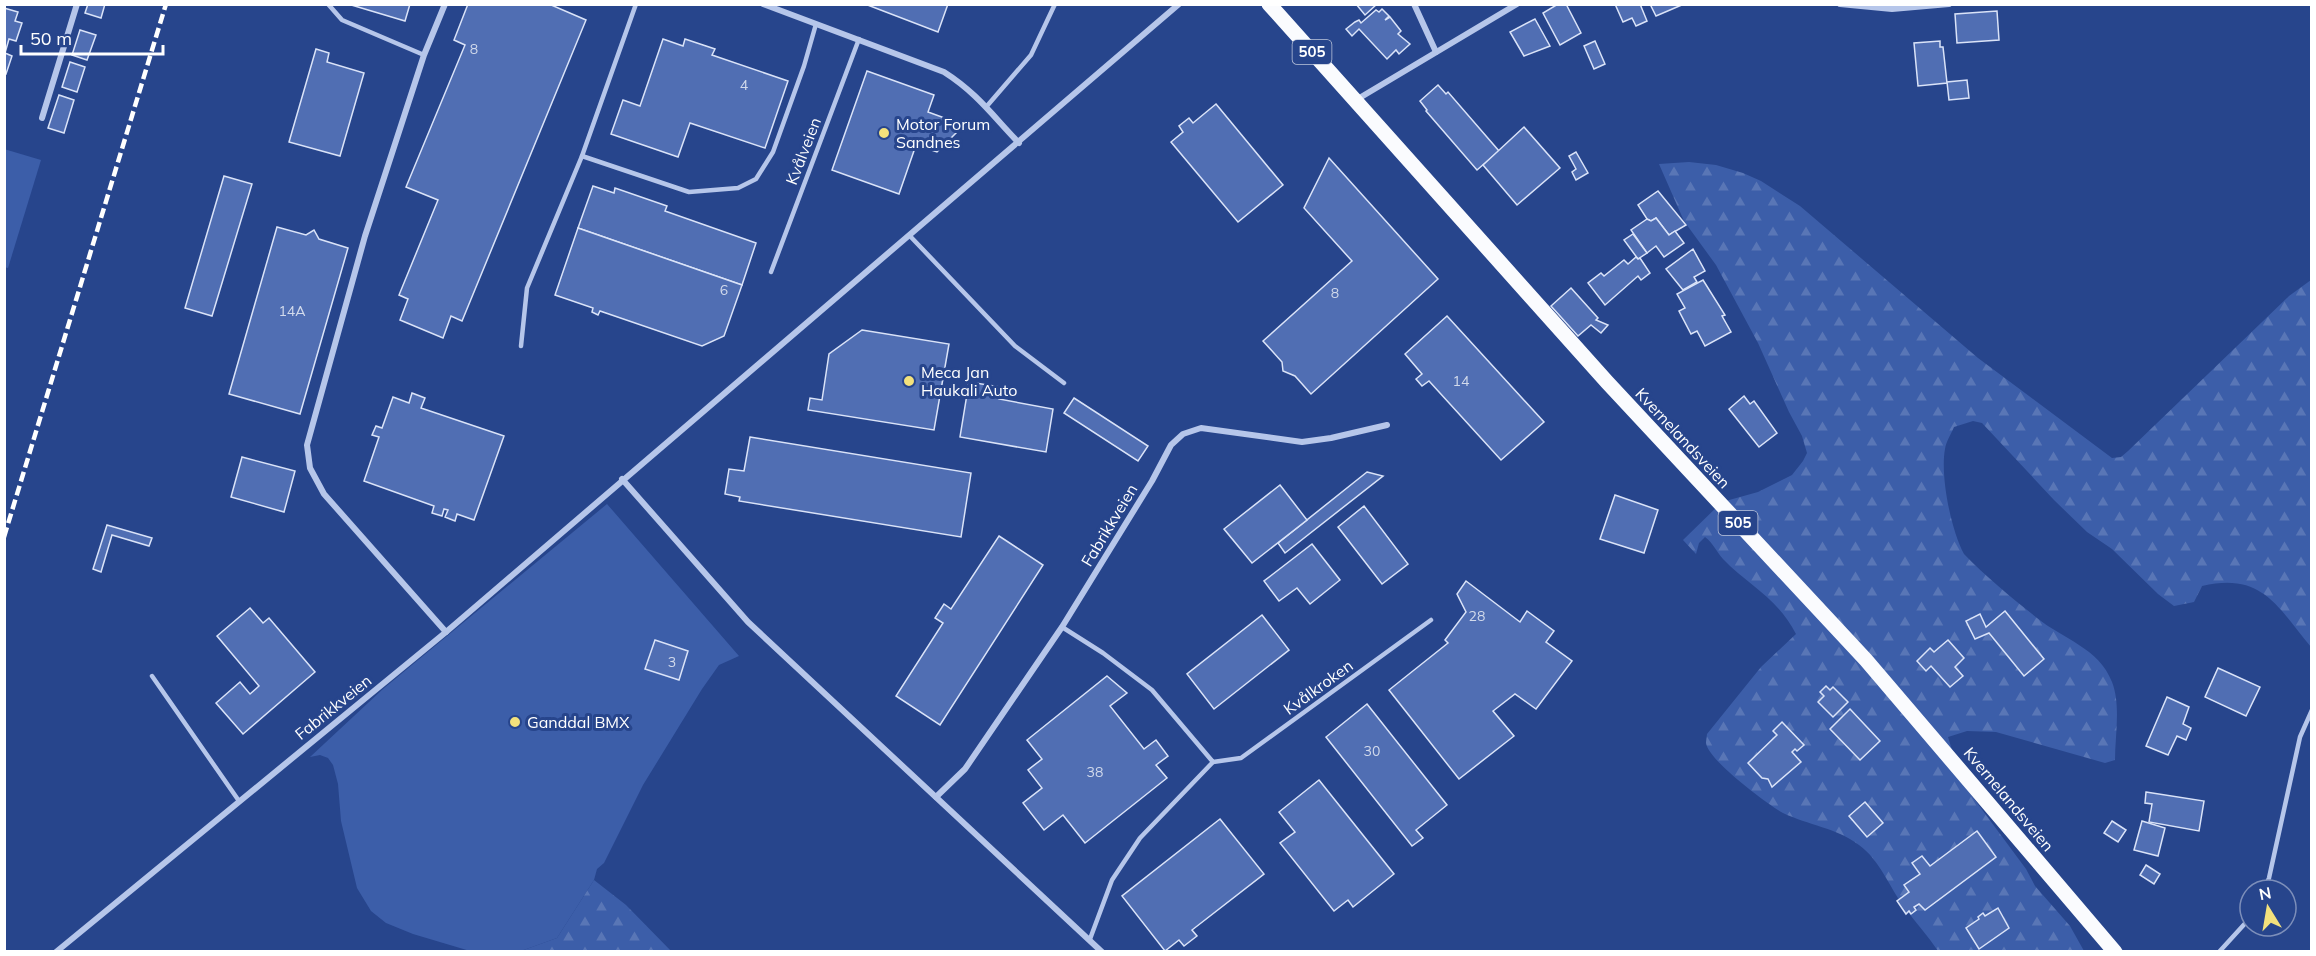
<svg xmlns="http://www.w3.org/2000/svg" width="2316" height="956" font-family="Mulish,sans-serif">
	<defs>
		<pattern id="forest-firs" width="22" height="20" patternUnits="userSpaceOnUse" patternTransform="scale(1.5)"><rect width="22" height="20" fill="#3c5ea9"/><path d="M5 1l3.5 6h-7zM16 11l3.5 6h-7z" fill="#5976b6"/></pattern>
	</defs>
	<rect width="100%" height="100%" fill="#27458c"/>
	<g fill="#3c5ea9">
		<path d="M4,149L41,160L8,268L4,267Z"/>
		<path d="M607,504L739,656L719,665L702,689L643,785L604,863L597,869L594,880L557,938L521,951H470L413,934L386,923L371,911L357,888L341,821L338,784L333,765L328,758L320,755L310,757L383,689Z"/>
	</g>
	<g fill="url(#forest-firs)">
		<path d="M1689,162L1716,165L1743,173L1761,181L1800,206L1978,358L2112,458L2121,457L2128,451L2289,296L2311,280V647C2277,606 2262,572 2202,586L2194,602L2174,606L2158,594L2112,549L2087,532L2054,500L1982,423L1973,421L1954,427C1951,434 1946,442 1945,449C1940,476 1951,530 1964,554C1986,577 2012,598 2037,618C2063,639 2099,648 2112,682C2121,705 2115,736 2115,760L2105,763L1996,732L1967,731L1948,737L1961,779L1966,788L2026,869L2035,886L2070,926L2084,951H1938C1928,936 1916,923 1905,908C1889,887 1880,860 1859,845C1837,828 1808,825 1783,813C1767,804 1708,760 1706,743C1706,742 1707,734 1707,734L1761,667L1796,634C1778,598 1749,586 1723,559C1716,551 1713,543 1705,537L1699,543L1696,554L1683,540L1722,502L1758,492L1792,475L1803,461L1807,453L1802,436L1789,412L1758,343L1716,265L1684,221L1659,164Z"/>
		<path d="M594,880L626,905L671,951H521L557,938Z"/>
	</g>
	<g fill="#506eb3" stroke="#dae3f8" stroke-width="1.5">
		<path d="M88,4H105L101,18L85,13Z"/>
		<path d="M348,4H410L405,21Z"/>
		<path d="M468,4H549L586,20L462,321L451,316L443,338L400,320L408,299L399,295L438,200L406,187L465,45L454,40Z"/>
		<path d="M865,4H948L938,32Z"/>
		<path d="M1356,4H1377L1365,15Z"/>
		<path d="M1558,4H1566L1581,33L1560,45L1543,13Z"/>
		<path d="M1615,4H1640L1647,21L1636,26L1632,18L1623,22Z"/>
		<path d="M1650,4H1684L1656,16Z"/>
		<path d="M4,8L18,12L15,21L22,23L16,41L9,39L5,53L12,56L6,74L4,73Z"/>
		<path d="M1382,9L1389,16L1385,20L1390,17L1401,31L1398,34L1410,44L1399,54L1396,50L1387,59L1359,29L1352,36L1346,29L1355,22L1359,20L1361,23L1376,10L1379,12Z"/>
		<path d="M1997,11L1999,40L1957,43L1955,14Z"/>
		<path d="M1535,19L1550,46L1524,56L1510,32Z"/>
		<path d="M80,30L96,35L87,60L72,55Z"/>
		<path d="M663,39L683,46L685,39L715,49L712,55L788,81L765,148L690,123L678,157L611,134L623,100L640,106Z"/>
		<path d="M1595,41L1605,64L1594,69L1584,46Z"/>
		<path d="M1940,41V47H1943L1947,83L1918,86L1914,43Z"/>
		<path d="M316,49L329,53L327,62L364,73L340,156L289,142Z"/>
		<path d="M70,62L85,67L77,92L62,87Z"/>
		<path d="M867,71L934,95L928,112L964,125L937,152L916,145L899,194L832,170Z"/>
		<path d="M1967,80L1969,98L1949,100L1947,82Z"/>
		<path d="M1438,85L1446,94L1448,92L1499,151L1477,170L1426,111L1427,110L1420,101Z"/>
		<path d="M59,95L74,100L64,133L48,128Z"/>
		<path d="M1216,104L1283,185L1238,222L1171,142L1183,132L1179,126L1189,118L1193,123Z"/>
		<path d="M1524,127L1560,168L1517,205L1483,165Z"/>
		<path d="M1576,152L1588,173L1576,180L1572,172L1576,169L1569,156Z"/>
		<path d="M1329,158L1438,279L1311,394L1295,376L1283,371L1282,362L1263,341L1352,261L1304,208Z"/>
		<path d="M224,176L252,184L212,316L185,308Z"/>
		<path d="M593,186L614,193L615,188L667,206L665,211L756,243L742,285L578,228Z"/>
		<path d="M1658,191L1686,225L1669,235L1656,218L1651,221L1647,219L1638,205Z"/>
		<path d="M1656,218L1669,235L1675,231L1684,243L1664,257L1656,246L1647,253L1631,230L1647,219L1651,221Z"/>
		<path d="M277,227L306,235L314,230L319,239L348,248L300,414L229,394Z"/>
		<path d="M578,228L742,285L724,336L702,346L600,311L598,315L592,312L593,308L555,295Z"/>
		<path d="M1633,234L1647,253L1638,259L1624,240Z"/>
		<path d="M1693,249L1705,271L1694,277L1697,282L1683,290L1666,269Z"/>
		<path d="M1636,257L1638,259L1640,258L1650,273L1641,280L1638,276L1605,305L1588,283L1601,273L1604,276L1624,260L1628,264Z"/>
		<path d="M1703,280L1725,315L1722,316L1731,332L1705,346L1697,331L1691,334L1679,311L1685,308L1677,294Z"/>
		<path d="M1571,288L1598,318L1596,320L1608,325L1601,333L1591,325L1578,336L1551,306Z"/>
		<path d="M1447,316L1544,422L1501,460L1429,381L1422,386L1416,379L1422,374L1405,354Z"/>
		<path d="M862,330L949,344L934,430L808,410L810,398L822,400L829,354Z"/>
		<path d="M969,382L1001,387L999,399L1053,409L1046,452L960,437Z"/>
		<path d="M412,393L425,398L421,408L504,436L474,520L457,514L455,521L445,517L448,510L444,509L442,516L432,513L434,506L364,481L379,437L372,435L376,426L382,428L393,397L409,403Z"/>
		<path d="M1744,396L1750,404L1754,401L1777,433L1759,447L1729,409Z"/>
		<path d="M1074,398L1148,446L1138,461L1064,413Z"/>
		<path d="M750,437L971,473L961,537L739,501L740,497L725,494L729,469L744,471Z"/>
		<path d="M242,457L295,471L284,512L231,497Z"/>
		<path d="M1367,472L1383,476L1285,553L1278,543Z"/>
		<path d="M1280,485L1307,520L1252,563L1224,529Z"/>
		<path d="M1615,495L1658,510L1644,553L1600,539Z"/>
		<path d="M1364,506L1408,564L1382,584L1338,527Z"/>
		<path d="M107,525L152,538L149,546L112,535L101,572L93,569Z"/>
		<path d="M999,536L1043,565L940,725L896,696L943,623L935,618L944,604L951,609Z"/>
		<path d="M1312,544L1340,580L1310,604L1297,588L1279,601L1264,581Z"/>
		<path d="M1466,581L1520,622L1527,611L1554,631L1546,642L1572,661L1536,709L1515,694L1493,711L1514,736L1459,779L1389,690L1448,643L1445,640L1466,612L1457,594Z"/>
		<path d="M250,608L263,623L269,618L315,672L243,734L216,703L240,682L250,694L259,686L217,636Z"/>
		<path d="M2005,611L2044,659L2024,676L1989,633L1975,639L1966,621L1980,614L1986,627Z"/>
		<path d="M1262,615L1289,650L1214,709L1187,674Z"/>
		<path d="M655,640L688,651L679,680L645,669Z"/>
		<path d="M1948,640L1964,658L1955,667L1963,676L1950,687L1931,666L1926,671L1917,661L1930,648L1934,652Z"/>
		<path d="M2218,668L2260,687L2246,716L2205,697Z"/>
		<path d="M1107,676L1127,693L1110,706L1144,749L1156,740L1168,756L1156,765L1167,778L1085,843L1063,815L1044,830L1023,803L1042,788L1028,770L1042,759L1027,740Z"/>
		<path d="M1826,686L1830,690L1833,687L1848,702L1833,717L1818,702L1824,696L1820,692Z"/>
		<path d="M2167,697L2189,707L2183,724L2191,728L2186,740L2177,736L2168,755L2146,746Z"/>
		<path d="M1367,704L1447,805L1416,830L1423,838L1412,846L1326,737Z"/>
		<path d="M1850,709L1880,741L1860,760L1830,729Z"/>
		<path d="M1782,722L1804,745L1797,751L1795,749L1792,752L1801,762L1772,787L1768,779L1762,778L1748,763L1777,735L1773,731Z"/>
		<path d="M1319,780L1394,874L1353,907L1348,900L1334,911L1280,843L1295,832L1279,812Z"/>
		<path d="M2146,792L2204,801L2199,831L2149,822L2152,804L2145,803Z"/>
		<path d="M1865,802L1883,823L1867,837L1849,816Z"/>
		<path d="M1220,819L1264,874L1192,930L1197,936L1184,946L1179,940L1165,951L1122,896Z"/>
		<path d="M2112,821L2126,830L2118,842L2104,833Z"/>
		<path d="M2142,821L2165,828L2158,856L2134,850Z"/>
		<path d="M1977,831L1996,857L1925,910L1919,904L1914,907L1916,910L1911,914L1909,911L1906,914L1897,901L1909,892L1904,885L1920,874L1912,863L1922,856L1930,866Z"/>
		<path d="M2146,865L2160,874L2154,884L2140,875Z"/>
		<path d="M1998,908L2009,928L1979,949L1966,928L1979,919L1978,917L1983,913L1985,916Z"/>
	</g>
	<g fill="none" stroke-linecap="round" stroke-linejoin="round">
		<g stroke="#b6c6ea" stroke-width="4.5">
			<path d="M328,4L342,20L424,55"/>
			<path d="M987,106L1031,55L1055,4"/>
			<path d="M582,156L689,192L738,188L756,179L773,152L804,66L816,24"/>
			<path d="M909,235L1015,346L1064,383"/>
			<path d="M771,272L859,39"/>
			<path d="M521,346L527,288L582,156L636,4"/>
			<path d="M1062,627L1103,653L1152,690L1213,762L1241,758L1431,620"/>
			<path d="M152,676L239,801"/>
			<path d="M2264,890L2269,878L2300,737L2312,710"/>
			<path d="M1090,939L1112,880L1140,838L1213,762"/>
			<path d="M2219,952L2250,918"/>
		</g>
		<g stroke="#b6c6ea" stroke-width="6">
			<path d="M445,4L424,55L365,236L307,445L310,468L324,494L446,632"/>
			<path d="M763,4L944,72C977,93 992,115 1019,143"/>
			<path d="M1414,4L1436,52"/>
			<path d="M1840,4L1892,9L1949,4"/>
			<path d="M1356,100L1517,4"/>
			<path d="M42,118L77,4"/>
			<path d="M622,479L748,622L1102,952"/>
			<path d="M936,797L965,769L1062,627L1152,481L1171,445L1183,434L1201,428L1302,442L1331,438L1387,425"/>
			<path d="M56,952L446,632L1179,4"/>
		</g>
		<path stroke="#fafbfe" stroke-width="15" d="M1269,4L1607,382L1866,660L2115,952"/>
		<path stroke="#fff" stroke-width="4.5" stroke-dasharray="10 4.5" stroke-linecap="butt" d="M4,537L166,4"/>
	</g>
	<g fill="#f3e17c" stroke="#27458c" stroke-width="2">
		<circle cx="884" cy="133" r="6"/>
		<circle cx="909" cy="381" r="6"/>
		<circle cx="515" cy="722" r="6"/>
	</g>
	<g text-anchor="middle" stroke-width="6" stroke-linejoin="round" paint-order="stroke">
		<g font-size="14" fill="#d3dbec">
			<text x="474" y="54">8</text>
			<text x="744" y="90">4</text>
			<text x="724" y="295">6</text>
			<text x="1335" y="298">8</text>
			<text x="292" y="316">14A</text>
			<text x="1461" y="386">14</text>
			<text x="1477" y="621">28</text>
			<text x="672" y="667">3</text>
			<text x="1372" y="756">30</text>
			<text x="1095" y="777">38</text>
		</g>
		<g fill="#27458c" stroke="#bec7dc" stroke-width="1.5">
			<rect x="1292.5" y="40" width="39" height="24" rx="4.5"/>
			<rect x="1718.5" y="511" width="39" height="24" rx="4.5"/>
		</g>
		<g font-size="15" font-weight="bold" fill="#fff">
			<text x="1312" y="57">505</text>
			<text x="1738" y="528">505</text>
		</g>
		<g font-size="16" fill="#fff" stroke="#27458c" text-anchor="start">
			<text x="896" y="130">Motor Forum<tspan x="896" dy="18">Sandnes</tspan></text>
			<text x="921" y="378">Meca Jan<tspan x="921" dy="18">Haukali Auto</tspan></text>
			<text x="527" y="728">Ganddal BMX</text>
		</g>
		<g font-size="16" fill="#fff" stroke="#27458c">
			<text transform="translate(803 151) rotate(-69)" y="6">Kvålveien</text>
			<text transform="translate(1683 438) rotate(47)" y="6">Kvernelandsveien</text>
			<text transform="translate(1109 525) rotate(-59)" y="6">Fabrikkveien</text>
			<text transform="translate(1318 687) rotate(-36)" y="6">Kvålkroken</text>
			<text transform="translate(333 707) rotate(-39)" y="6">Fabrikkveien</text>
			<text transform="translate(2009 799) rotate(50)" y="6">Kvernelandsveien</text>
		</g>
	</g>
	<rect width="2316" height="956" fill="none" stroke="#ffffff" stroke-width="12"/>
	<g transform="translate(2268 908) rotate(349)"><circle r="28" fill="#27458c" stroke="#7d8fba" stroke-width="1.5"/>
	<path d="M0-4.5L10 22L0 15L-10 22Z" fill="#f3e17c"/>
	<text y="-9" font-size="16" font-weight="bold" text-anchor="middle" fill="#ffffff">N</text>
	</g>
	<path d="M21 45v9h142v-9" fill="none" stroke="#ffffff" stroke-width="3"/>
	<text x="30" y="45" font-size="18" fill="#ffffff" stroke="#27458c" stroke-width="4.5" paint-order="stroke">50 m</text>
</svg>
